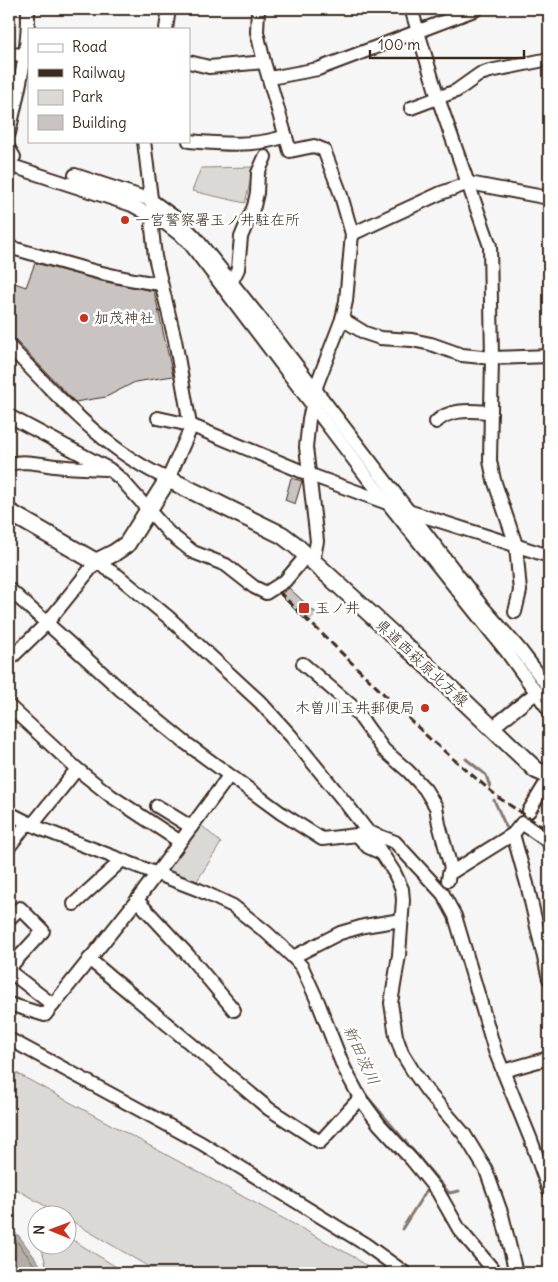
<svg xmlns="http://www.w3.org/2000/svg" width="558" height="1282" font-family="Delius,'Klee One',sans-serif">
	<rect width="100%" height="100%" fill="#f7f6f6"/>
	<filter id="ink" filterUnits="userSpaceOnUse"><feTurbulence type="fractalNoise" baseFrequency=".02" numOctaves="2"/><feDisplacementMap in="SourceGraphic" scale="10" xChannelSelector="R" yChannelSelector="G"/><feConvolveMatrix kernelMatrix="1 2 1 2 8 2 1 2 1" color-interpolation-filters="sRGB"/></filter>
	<g filter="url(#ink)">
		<g fill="#dbd9d6" stroke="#8b827a">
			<path d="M254,167L245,203L192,191L201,168Z"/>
			<path d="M200,824L221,843L197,881L164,869Z"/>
			<path d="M9,1069L354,1257L375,1273H159L68,1219V1214H59L9,1185Z"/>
			<path d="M68,1237L126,1273H48L41,1245L68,1244Z"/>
		</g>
		<path fill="#b4aeaa" stroke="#847972" d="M9,1228L19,1236L46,1273H9Z"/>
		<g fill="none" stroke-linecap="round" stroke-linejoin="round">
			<path stroke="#6b5f56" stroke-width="1" d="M9,1235L16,1240L40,1273"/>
			<g stroke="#847972" stroke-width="3">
				<path d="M495,717L529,689"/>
				<path d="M466,759L486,775L490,787"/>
				<path d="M494,800L507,829"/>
				<path d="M191,880L224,895"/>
				<path d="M337,1034L355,1076L365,1094L449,1193L459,1191"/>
				<path d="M402,1229L426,1191"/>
			</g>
		</g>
		<g fill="#c9c3c1" stroke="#3b2a1e">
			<path d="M35,263L101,281L154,291L173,376L135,382L106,397L75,402L15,340L9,338V281L26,287Z"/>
			<path d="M291,478L302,481L295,504L285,500Z"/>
			<path d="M289,588L317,614L308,623L280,595Z"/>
		</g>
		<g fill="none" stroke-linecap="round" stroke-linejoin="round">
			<defs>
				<g id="minor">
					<path d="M258,9L257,32L264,62L290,151L314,146L324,150L340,192L352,234L346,301L342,319L317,384L309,419L306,447L317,541L313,562"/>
					<path d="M414,9L413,15L438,98L490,246L492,358L490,461L494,480L516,545L520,591L515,612"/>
					<path d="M166,29L169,9"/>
					<path d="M9,54L26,55L29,57"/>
					<path d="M189,62L209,67L264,62"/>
					<path d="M270,78L318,69L477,9"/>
					<path d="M411,108L456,91L480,74L490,71L549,59"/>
					<path d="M9,133C18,91 29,51 28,9"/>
					<path d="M189,141C221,144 255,147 286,136"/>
					<path d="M9,149L14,157"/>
					<path d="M9,165L132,205L166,224L188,241L367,477L507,652L549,710"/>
					<path d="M75,175L151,200L177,219L195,237L264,323L480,604L521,651L549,688"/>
					<path d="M352,234L441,193L469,183L549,198"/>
					<path d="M9,247C59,261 109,278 161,284"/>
					<path d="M232,281L238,269L241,237L254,206L257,193L258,173L265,157"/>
					<path d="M342,319L365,333L380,338L412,340L431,344L462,355L492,358L549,356"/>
					<path d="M9,346C57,395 104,451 168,479L189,432L190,425L175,340L155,257L152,228L153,215L144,141"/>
					<path d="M9,416L109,469L121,479L169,533L193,552L226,565L254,587L266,593L285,581L306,556"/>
					<path d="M158,418L190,425L308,474L390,504"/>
					<path d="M436,422C450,408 472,411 491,412"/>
					<path d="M9,464C25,460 39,464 55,466C72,468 89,468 106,469"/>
					<path d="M408,511L549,556"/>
					<path d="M9,589L121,690L183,741L281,813L322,839L357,835L368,847L379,852"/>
					<path d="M9,660L47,623L96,562L117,575L168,617L260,702L291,736L348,806L368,832L394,872L402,889L403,900L399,955L391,1003L396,1036L402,1053L413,1071L427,1091L464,1134L486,1170L502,1215L516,1273"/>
					<path d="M303,664L352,706L384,750L408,771L425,789L436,807L439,824L451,868L449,874"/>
					<path d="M9,706L77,769L111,796L179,841"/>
					<path d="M492,728L537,692"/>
					<path d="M157,806L191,827"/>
					<path d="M529,811L549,778"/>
					<path d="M9,813L39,828L199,890L233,906L266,932L293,957L302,967L318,1002L343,1066L360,1098L379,1124L412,1160L438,1192L459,1229L496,1273"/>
					<path d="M368,832L395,842L443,894L455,916L495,1051L531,1140L549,1191"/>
					<path d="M513,834L527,884L549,979"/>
					<path d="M9,847L25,826L33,824L77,769"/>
					<path d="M448,880L449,874L513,834L522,823L549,842"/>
					<path d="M137,900L189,956L234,1010"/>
					<path d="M74,904L121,861"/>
					<path d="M9,919L20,908L43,931L9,968"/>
					<path d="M293,957L340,933L364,926L401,920"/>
					<path d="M89,959L269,1109L320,1142L360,1098"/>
					<path d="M9,971L53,1005"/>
					<path d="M9,1004L45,1015L137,900L229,776"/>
					<path d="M9,1039L201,1143L365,1244L405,1273"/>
					<path d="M503,1071L549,1058"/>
				</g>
				<path id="major" d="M9,512L96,562L114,553L127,544L168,479L282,535L294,544L425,664L536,770L543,773H549"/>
			</defs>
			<use href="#minor" stroke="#3b2a1e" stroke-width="16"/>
			<use href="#major" stroke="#3b2a1e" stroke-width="20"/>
			<use href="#minor" stroke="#fff" stroke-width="12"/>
			<use href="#major" stroke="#fff" stroke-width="16"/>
			<path stroke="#3b2a1e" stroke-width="3" stroke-dasharray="8 4" stroke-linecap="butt" d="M279,592L430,739L499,798L549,831"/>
		</g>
	</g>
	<g fill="#c8321e" stroke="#fff" stroke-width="2">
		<circle cx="125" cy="220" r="5"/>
		<circle cx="84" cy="318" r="5"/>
		<rect x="298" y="602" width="12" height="12" rx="2.5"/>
		<circle cx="425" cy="708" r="5"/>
	</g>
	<g text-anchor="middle" stroke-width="5" stroke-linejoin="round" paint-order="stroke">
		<g font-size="15" fill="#3b2a1e" stroke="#fff" text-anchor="start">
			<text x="135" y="225">一宮警察署玉ノ井駐在所</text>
			<text x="94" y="323">加茂神社</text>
			<text x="315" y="613">玉ノ井</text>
			<text x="415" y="713" text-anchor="end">木曽川玉井郵便局</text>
		</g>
		<g font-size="15" fill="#3b2a1e" stroke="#fff">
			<text transform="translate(422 663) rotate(43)" y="5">県道西萩原北方線</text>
		</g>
		<g font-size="16" font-style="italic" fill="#65584f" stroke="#fff">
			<text transform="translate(362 1055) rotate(65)" y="6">新田波川</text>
		</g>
	</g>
	<rect width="558" height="1282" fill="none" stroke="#fff" stroke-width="30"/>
	<rect x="15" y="15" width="528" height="1252" fill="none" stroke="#3b2a1e" stroke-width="2" filter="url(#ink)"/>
	<rect x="28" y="28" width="162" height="115" fill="#ffffff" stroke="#b1aaa5"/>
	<rect x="38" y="44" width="25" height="8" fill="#ffffff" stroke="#b1aaa5"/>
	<text x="72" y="52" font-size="15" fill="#3b2a1e">Road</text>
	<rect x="38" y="69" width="25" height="8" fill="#3b2a1e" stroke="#b1aaa5"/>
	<text x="72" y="78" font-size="15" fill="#3b2a1e">Railway</text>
	<rect x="38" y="90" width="25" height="15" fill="#dbd9d6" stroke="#b1aaa5"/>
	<text x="72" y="102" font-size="15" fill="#3b2a1e">Park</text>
	<rect x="38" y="115" width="25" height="15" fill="#c9c3c1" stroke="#b1aaa5"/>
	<text x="72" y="128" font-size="15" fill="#3b2a1e">Building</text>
	<g transform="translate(52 1230) rotate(271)"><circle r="24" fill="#ffffff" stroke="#b1aaa5"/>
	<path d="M0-4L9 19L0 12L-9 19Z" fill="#c8321e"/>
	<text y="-8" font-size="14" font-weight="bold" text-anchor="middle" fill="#3b2a1e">N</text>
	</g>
	<path d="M370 50v8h154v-8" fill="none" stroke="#3b2a1e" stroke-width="2.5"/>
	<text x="378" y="50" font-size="15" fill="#3b2a1e" stroke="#ffffff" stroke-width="4" paint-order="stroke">100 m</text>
</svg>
